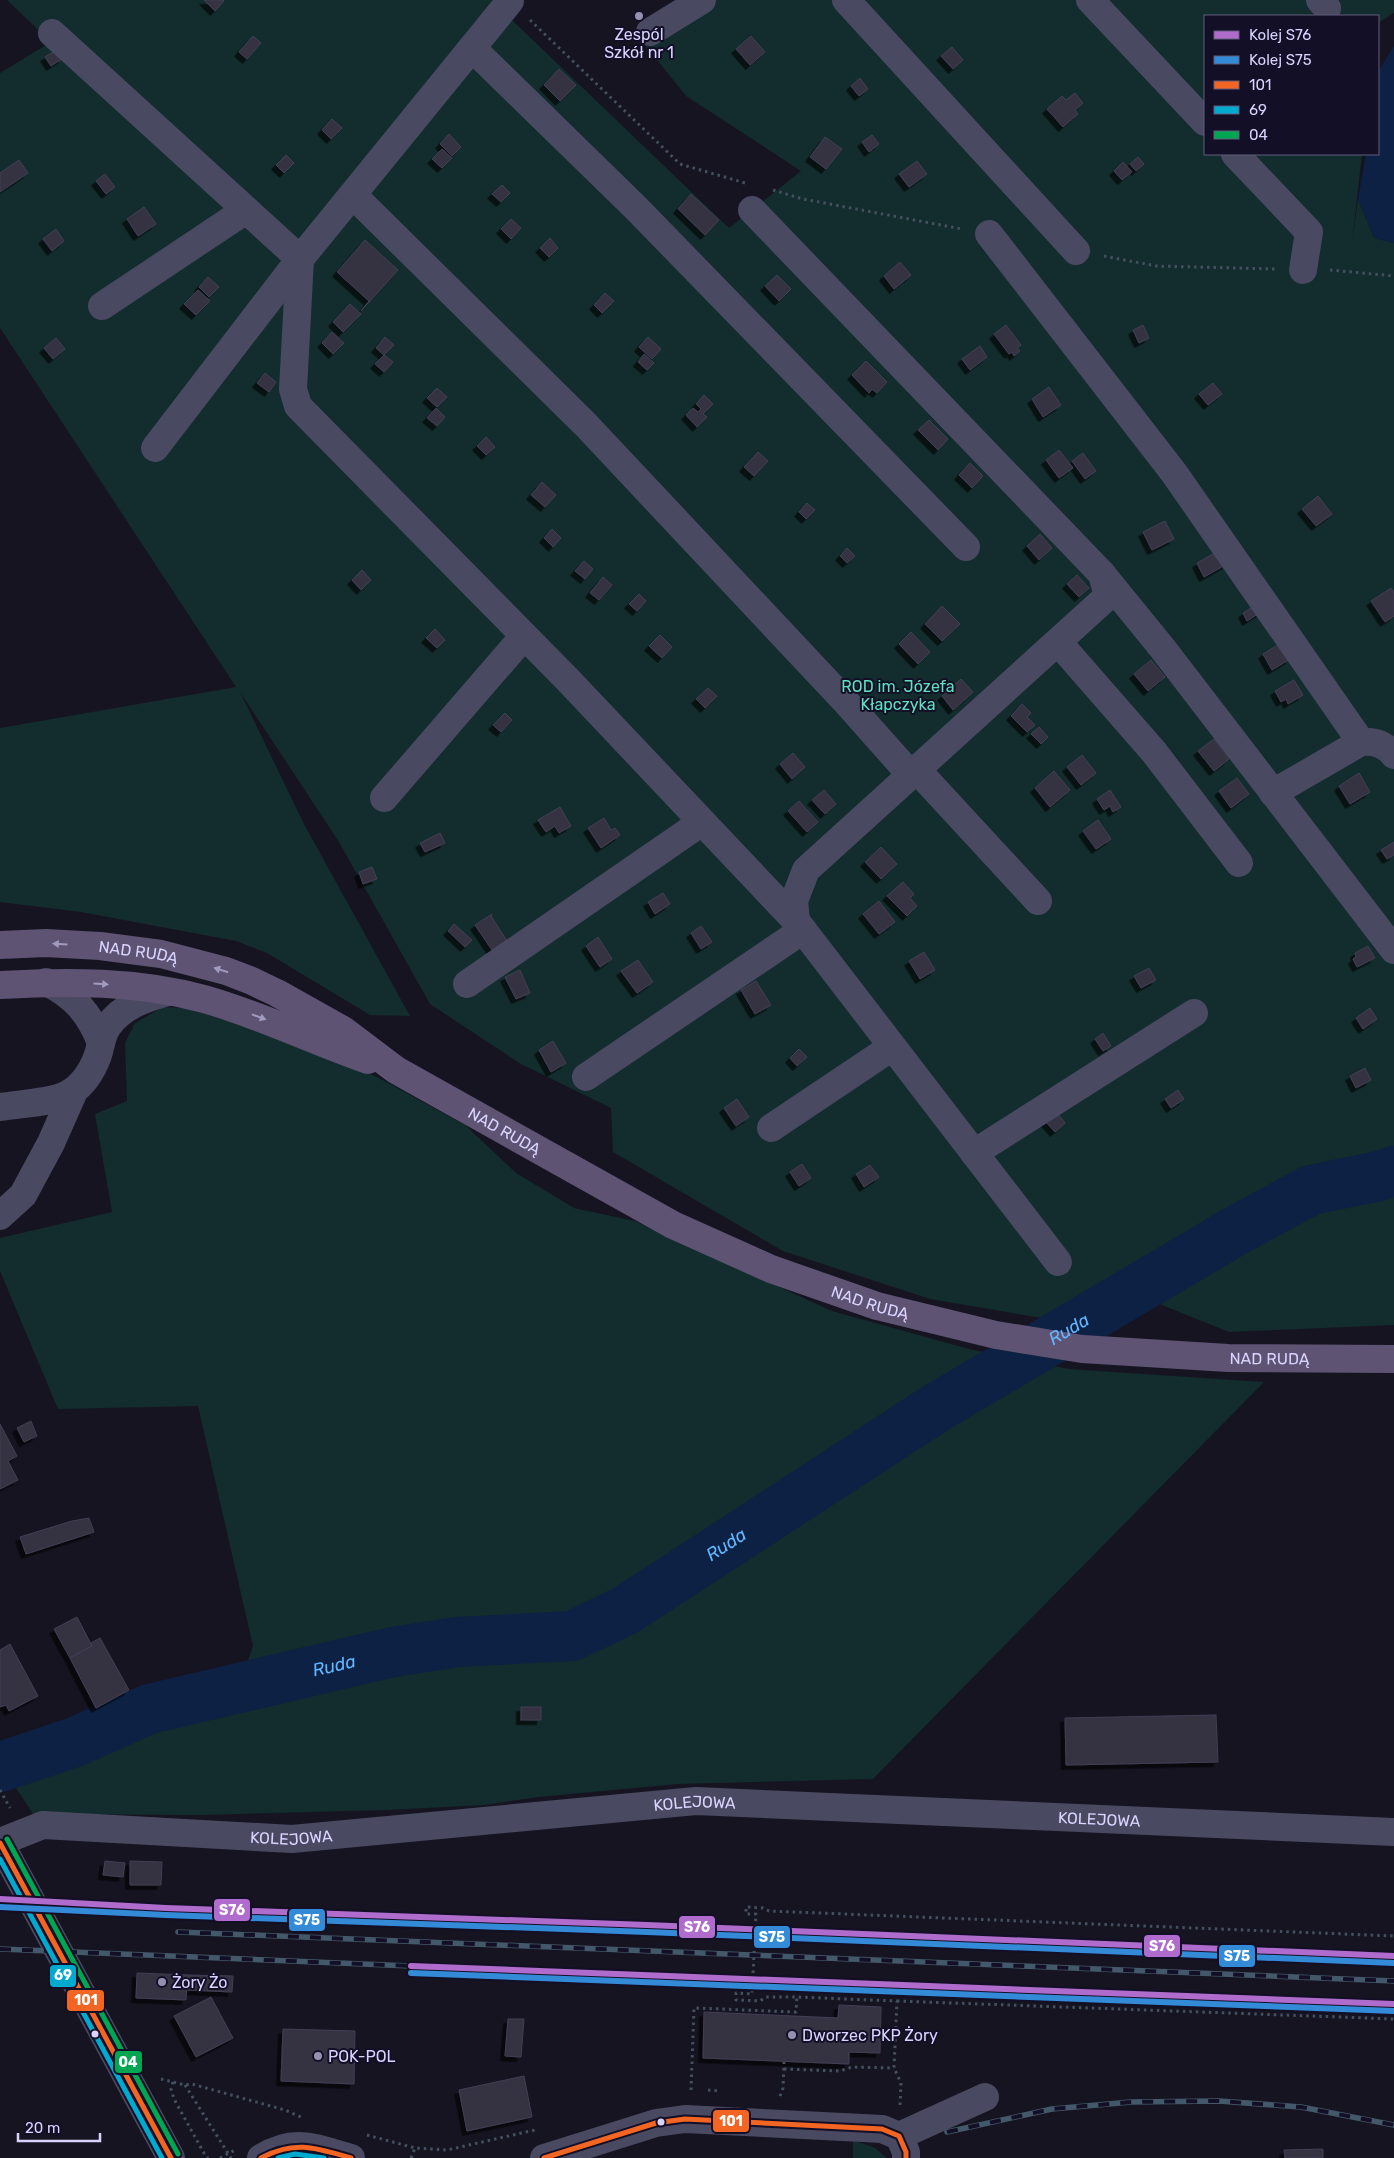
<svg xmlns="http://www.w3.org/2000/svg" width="1394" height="2158" font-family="Rubik,sans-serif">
	<defs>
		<filter id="shadow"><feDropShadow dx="-4.5" dy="4.5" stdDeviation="0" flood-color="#0009"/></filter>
	</defs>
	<rect width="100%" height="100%" fill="#161421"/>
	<g fill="#132c2d">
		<path d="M7,0H491L729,228L801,171L686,96L634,31L686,0H1394V13L1378,23V16H1205V154H1362L1352,243L1358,199L1374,238L1394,243V1325L1229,1332L1112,1285L1047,1319L930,1299L783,1251L613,1152L611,1108L521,1064L430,1004L339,842L240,692L304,824L410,1016L370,1015L267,953L236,941L81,912L0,902V728L236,687L0,328V73L51,42Z"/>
		<path d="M163,1007L187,1008L277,1036L377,1077L465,1125L516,1173L574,1208L635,1221L832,1311L969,1349L1069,1369L1264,1382L873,1779L678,1784L538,1797L484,1805L388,1810L202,1815L33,1814L9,1777L143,1725L231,1709L253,1646L198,1406L58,1409L0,1271V1238L112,1212L95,1114L127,1101L125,1043L135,1023Z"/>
		<path d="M853,2140L875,2148L887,2158H853Z"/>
	</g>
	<path fill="#0d2144" d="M1394,46V243L1374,238L1358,199L1366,154H1378V78L1379,70Z"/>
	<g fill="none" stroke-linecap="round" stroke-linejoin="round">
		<path stroke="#0d2144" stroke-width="50" id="s1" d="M0,1767L75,1742L149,1709L393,1652L457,1642L572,1636L626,1610L936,1408L1237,1230L1311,1190L1379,1176L1394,1171"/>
	</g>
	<g fill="#343243" stroke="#433f54" filter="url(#shadow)">
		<path d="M204,0H223L224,1L215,11Z"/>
		<path d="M253,36L261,43L247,59L239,52Z"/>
		<path d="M751,36L765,52L750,65L736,49Z"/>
		<path d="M952,47L963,60L953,69L941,56Z"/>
		<path d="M58,49L63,58L51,66L45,57Z"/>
		<path d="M559,69L576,85L560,101L544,85Z"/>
		<path d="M860,78L868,89L859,96L851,86Z"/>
		<path d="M1075,93L1083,103L1075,110L1078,114L1063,127L1047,109L1062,96L1066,100Z"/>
		<path d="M332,119L342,128L331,139L322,130Z"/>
		<path d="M449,134L461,147L452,156L440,144Z"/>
		<path d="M872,135L879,144L869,152L862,142Z"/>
		<path d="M825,137L842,149L826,169L810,157Z"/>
		<path d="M442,149L452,158L442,168L432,159Z"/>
		<path d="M286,155L294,163L284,173L276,165Z"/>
		<path d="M1138,157L1144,164L1136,171L1130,164Z"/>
		<path d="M19,160L28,173L0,192V173Z"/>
		<path d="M917,161L927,174L909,187L899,174Z"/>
		<path d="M1123,162L1132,172L1122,180L1114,171Z"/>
		<path d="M105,174L115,187L106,194L96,181Z"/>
		<path d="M502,185L510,193L501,202L492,194Z"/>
		<path d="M691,194L719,220L705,235L678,209Z"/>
		<path d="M144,207L156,224L138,236L127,219Z"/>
		<path d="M511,219L521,228L511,239L501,229Z"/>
		<path d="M56,229L64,241L52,251L43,239Z"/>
		<path d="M550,238L558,248L549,257L540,248Z"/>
		<path d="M365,240L398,270L361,311L369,301L337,272Z"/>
		<path d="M900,262L911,275L894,289L884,276Z"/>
		<path d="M777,275L791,289L779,301L765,286Z"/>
		<path d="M208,277L219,287L209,297L199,287Z"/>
		<path d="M198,290L210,301L196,315L184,304Z"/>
		<path d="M605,293L614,301L602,313L594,305Z"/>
		<path d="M350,304L361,314L343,332L333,322Z"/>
		<path d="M1006,325L1021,345L1017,348L1020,351L1014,356L1012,352L1009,354L994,334Z"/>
		<path d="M1143,325L1149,338L1139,343L1133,330Z"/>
		<path d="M332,332L344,343L333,354L322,343Z"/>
		<path d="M385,337L394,345L384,355L393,362L384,372L375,364L384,355L376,348Z"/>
		<path d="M648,337L661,349L652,359L639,347Z"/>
		<path d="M56,338L65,349L53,359L44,348Z"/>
		<path d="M980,346L987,357L970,370L962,359Z"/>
		<path d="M644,354L654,363L647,370L638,362Z"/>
		<path d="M866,361L887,382L877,393L872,389L869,393L852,375Z"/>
		<path d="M265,373L276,382L269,392L257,383Z"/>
		<path d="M1213,383L1222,394L1208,405L1199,394Z"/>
		<path d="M1049,387L1061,405L1043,417L1032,399Z"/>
		<path d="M437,388L447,397L437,407L427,398Z"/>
		<path d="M704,395L713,404L703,414L707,417L697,427L686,415L693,408L698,412L701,409L696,404Z"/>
		<path d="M436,408L445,417L437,426L427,418Z"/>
		<path d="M929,420L948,439L938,450L918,430Z"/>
		<path d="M486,437L495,447L486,455L477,446Z"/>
		<path d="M1059,450L1073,468L1059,478L1046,460Z"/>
		<path d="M758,452L768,461L754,476L744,467Z"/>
		<path d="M1083,453L1096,471L1085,479L1072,461Z"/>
		<path d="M970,463L983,476L972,488L959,475Z"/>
		<path d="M542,482L556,495L545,507L531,495Z"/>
		<path d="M1318,496L1332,514L1316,526L1302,509Z"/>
		<path d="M807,503L815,510L806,519L799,512Z"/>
		<path d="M1165,521L1174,539L1152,550L1143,532Z"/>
		<path d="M552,529L561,538L553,547L544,538Z"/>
		<path d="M1040,534L1052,548L1039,560L1027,546Z"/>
		<path d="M847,548L855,556L847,563L840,556Z"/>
		<path d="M1220,550L1227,564L1204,577L1197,563Z"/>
		<path d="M584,561L593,569L585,579L575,571Z"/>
		<path d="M362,570L371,580L361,590L352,580Z"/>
		<path d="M1077,575L1089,588L1079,597L1067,584Z"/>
		<path d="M603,577L612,585L599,600L590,593Z"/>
		<path d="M1391,588L1394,593V616L1385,622L1371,601Z"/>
		<path d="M639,594L646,601L637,611L629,604Z"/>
		<path d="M1257,604L1261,612L1247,621L1243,613Z"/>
		<path d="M942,606L960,624L942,641L925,624Z"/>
		<path d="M435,629L445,640L437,648L426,638Z"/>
		<path d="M911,632L930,652L918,664L899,644Z"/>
		<path d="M660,635L672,647L662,658L649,646Z"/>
		<path d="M1281,643L1290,659L1272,670L1263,654Z"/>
		<path d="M1151,660L1165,677L1148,691L1134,674Z"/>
		<path d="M961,679L973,692L953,710L942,696Z"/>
		<path d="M1294,680L1303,695L1288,704L1286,699L1281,702L1275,691Z"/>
		<path d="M708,688L717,696L705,708L696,699Z"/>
		<path d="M1022,704L1031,713L1027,717L1035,725L1027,732L1011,716Z"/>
		<path d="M505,713L512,720L501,732L493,725Z"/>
		<path d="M1039,727L1048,737L1041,744L1031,734Z"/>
		<path d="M1214,739L1229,759L1214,771L1198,751Z"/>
		<path d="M793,753L805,767L792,779L780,764Z"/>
		<path d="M1082,755L1096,773L1081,785L1067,767Z"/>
		<path d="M1054,771L1070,790L1050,807L1035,788Z"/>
		<path d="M1359,773L1370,792L1350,804L1339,786Z"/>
		<path d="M1237,778L1249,794L1231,808L1219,791Z"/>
		<path d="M824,790L836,804L825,814L812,800Z"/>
		<path d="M1110,790L1121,807L1113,812L1110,806L1104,810L1097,799Z"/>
		<path d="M799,801L818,822L807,832L788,811Z"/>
		<path d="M560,807L571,826L559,833L555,826L546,832L538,820Z"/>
		<path d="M604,818L611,830L615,828L620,835L601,848L588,828Z"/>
		<path d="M1098,820L1111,839L1096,849L1083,831Z"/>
		<path d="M440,833L445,843L425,852L420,843Z"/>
		<path d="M1394,842V855L1387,859L1381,850Z"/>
		<path d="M881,847L897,864L881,879L865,862Z"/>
		<path d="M372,867L377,879L363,884L359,872Z"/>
		<path d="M903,882L914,894L910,898L917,906L907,916L887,896Z"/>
		<path d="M663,893L670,904L655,914L648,902Z"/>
		<path d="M879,901L895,922L879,934L863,914Z"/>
		<path d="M492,914L491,916L507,941L492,950L475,925Z"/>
		<path d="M454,924L472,940L465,947L448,931Z"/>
		<path d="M701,926L712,942L701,949L691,933Z"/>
		<path d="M598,937L612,959L600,967L586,946Z"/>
		<path d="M1368,946L1375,958L1357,967L1353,959L1356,957L1355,953Z"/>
		<path d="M924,952L935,970L920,979L909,961Z"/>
		<path d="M638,960L653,982L637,993L621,971Z"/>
		<path d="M1149,968L1156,980L1141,988L1134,976Z"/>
		<path d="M520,970L530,993L516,999L505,977Z"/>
		<path d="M756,981L771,1005L755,1014L741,990Z"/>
		<path d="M1370,1008L1377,1019L1363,1029L1356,1018Z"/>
		<path d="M1103,1033L1111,1046L1103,1051L1095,1039Z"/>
		<path d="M553,1041L566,1063L551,1072L539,1050Z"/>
		<path d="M799,1049L807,1057L797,1066L790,1058Z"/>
		<path d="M1365,1068L1371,1080L1356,1088L1350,1076Z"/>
		<path d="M1178,1090L1184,1099L1171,1108L1165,1099Z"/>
		<path d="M737,1099L749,1117L736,1126L724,1108Z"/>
		<path d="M1057,1113L1065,1123L1055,1132L1046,1122Z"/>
		<path d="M802,1164L811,1178L799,1186L790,1172Z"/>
		<path d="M870,1165L879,1177L864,1187L856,1174Z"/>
		<path d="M31,1421L37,1436L24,1442L17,1428Z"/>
		<path d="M0,1424L17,1456L8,1461L18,1480L0,1489Z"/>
		<path d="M89,1518L94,1532L26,1554L20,1537L72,1521Z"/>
		<path d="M77,1617L92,1646L70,1658L54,1629Z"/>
		<path d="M100,1638L129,1690L96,1708L70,1658L92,1646L91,1643Z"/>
		<path d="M10,1644L38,1696L9,1711L6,1705L0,1707V1650Z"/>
		<rect x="521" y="1707" width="20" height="13"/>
		<path d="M1216,1715L1218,1762L1066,1765L1065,1718Z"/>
		<path d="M105,1861L125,1863L123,1877L103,1875Z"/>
		<path d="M130,1861L162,1862L161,1885H130Z"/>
		<path d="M137,1973L188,1975L186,2000L136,1998Z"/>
		<path d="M188,1975L233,1976L232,1992L187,1990Z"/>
		<path d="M211,1997L233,2038L196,2057L174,2016Z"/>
		<path d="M839,2005L881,2007L880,2053L849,2052V2064L703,2058L704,2012L838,2018Z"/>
		<path d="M508,2019H524L521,2057L505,2056Z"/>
		<path d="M283,2029L355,2031L354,2084L281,2081Z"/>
		<path d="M524,2076L532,2117L467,2131L459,2090Z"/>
		<path d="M1323,2149V2158H1285L1284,2150Z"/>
	</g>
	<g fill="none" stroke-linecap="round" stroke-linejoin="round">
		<g stroke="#44505f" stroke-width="3" stroke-dasharray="2.5 4" stroke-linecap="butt">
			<path d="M530,20L680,164L745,183"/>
			<path d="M773,190L803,199L962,229"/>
			<path d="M1104,256L1156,266L1276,269"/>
			<path d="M1330,270L1394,276"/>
			<path d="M0,1790L10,1808"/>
			<path d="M897,2001L1394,2019"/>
			<path d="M784,2069L840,2071L852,2067L894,2068"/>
			<path d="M161,2079L185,2085L192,2084L285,2110L301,2117"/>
			<path d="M173,2082L171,2089L174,2099L205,2155L208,2158"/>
			<path d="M185,2085L231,2158"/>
			<path d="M691,2090L694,2008L796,2012L797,1997"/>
			<path d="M708,2090L721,2091"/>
			<path d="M780,2096L783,2088L784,2062"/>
			<path d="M900,2105L901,2083L894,2068L897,2001L797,1997H766L760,2001L736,2000V1993L752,1994L756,1914H746V1907L763,1908L769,1911L1394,1936"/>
			<path d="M367,2135L415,2148L447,2150L535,2130"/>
			<path d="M220,2158L235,2150"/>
			<path d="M411,2158L415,2148"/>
		</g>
		<g stroke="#4a4962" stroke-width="28">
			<path d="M846,0L1076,251"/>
			<path d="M1090,0L1205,122"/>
			<path d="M1320,0L1327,8"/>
			<path d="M650,32L702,0"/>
			<path d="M52,33L300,259L510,1"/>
			<path d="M472,48L636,208L966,547"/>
			<path d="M1235,154L1309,232L1303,270"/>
			<path d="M353,195L586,425L847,703L911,775"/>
			<path d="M752,210L1102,574L1108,596L806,870L794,901L796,921"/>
			<path d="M989,234L1174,473L1361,742"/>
			<path d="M300,259L293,389L298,406L568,680L796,921L1058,1262"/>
			<path d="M102,306L246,210"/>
			<path d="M155,448L300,259"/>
			<path d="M1102,574L1163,649L1394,950"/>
			<path d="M1058,642L1154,752L1239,863"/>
			<path d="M917,770L1038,901"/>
			<path d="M1273,793L1361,742C1375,741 1385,744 1394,755"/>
			<path d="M384,798L524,636"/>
			<path d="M46,982C74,995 90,1014 101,1043"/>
			<path d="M467,984L702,822"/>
			<path d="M586,1077L803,930"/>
			<path d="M0,1107C19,1104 44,1103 61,1097C80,1091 92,1072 98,1055C101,1045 102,1034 108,1026C122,1006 146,998 168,992"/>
			<path d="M771,1128L892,1047"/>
			<path d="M974,1153L1194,1013"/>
			<path d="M0,1216L23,1195L51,1143L74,1091"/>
			<path id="s2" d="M0,1842L43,1825L292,1839L696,1801L1394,1832"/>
			<path d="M0,1843L171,2158"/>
			<path d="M899,2136L906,2152V2158"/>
			<path d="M261,2158C295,2137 315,2148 351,2158"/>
			<path d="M544,2158L656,2123L685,2119L863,2128L882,2129L899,2136L985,2097"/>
		</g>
		<g stroke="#5e5373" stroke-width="28">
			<path id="s3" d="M0,945L46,943L100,946L161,954L226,971L252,981L277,993L343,1030L396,1070L673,1225L771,1269L877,1306L996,1335L1082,1349L1228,1358L1394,1359"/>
			<path d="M0,985C68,981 138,981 204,999C261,1015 313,1041 368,1060"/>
		</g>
		<defs>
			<g id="rail">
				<path d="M178,1932L1394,1981"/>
				<path d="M0,1949L411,1966"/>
				<path d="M947,2132L1052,2109L1131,2102L1219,2101L1301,2107L1394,2125"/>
			</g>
		</defs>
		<use href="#rail" stroke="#43596b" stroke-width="5.5"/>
		<use href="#rail" stroke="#130f26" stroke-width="4" stroke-dasharray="11" stroke-linecap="butt"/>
		<defs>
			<g id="bus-1">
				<path d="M0,1843L171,2158"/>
				<path d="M261,2158C295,2140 316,2148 351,2158"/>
				<path d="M544,2158L656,2123L685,2119L882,2129L899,2136L906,2152V2158"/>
			</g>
			<g id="bus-2">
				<path d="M0,1859L162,2158"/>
				<path d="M278,2158L295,2154L324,2158"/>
			</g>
			<path id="bus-3" d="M7,1839L178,2154"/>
		</defs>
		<use href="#bus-1" stroke="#130f26" stroke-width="9"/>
		<use href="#bus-2" stroke="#130f26" stroke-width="9"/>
		<use href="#bus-3" stroke="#130f26" stroke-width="9"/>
		<use href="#bus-1" stroke="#f26522" stroke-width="5"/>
		<use href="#bus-2" stroke="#00a9ce" stroke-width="5"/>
		<use href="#bus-3" stroke="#00a651" stroke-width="5"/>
		<defs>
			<g id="rail-1">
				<path d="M0,1899L166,1908L647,1925L1394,1956"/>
				<path d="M411,1966L1394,2004"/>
			</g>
			<g id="rail-2">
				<path d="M0,1907L166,1915L647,1932L1394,1963"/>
				<path d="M411,1973L1394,2011"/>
			</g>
		</defs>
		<use href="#rail-1" stroke="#130f26" stroke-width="10"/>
		<use href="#rail-2" stroke="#130f26" stroke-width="10"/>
		<use href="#rail-1" stroke="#b06ccc" stroke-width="6"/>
		<use href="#rail-2" stroke="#338bd7" stroke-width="6"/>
	</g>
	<defs><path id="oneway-solid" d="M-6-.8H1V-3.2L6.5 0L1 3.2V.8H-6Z" transform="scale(1.25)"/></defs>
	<g fill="#a29ac0">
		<use href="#oneway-solid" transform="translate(60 944) rotate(-177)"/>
		<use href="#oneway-solid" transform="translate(221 970) rotate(-163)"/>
		<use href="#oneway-solid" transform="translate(101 984) rotate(4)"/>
		<use href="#oneway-solid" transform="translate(259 1017) rotate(20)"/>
	</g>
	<g fill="#9591b1" stroke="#130f26" stroke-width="2">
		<circle cx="639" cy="16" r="5"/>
		<circle cx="162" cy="1982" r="5"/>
		<circle cx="792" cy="2035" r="5"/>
		<circle cx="318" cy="2056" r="5"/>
	</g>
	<g fill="#d9d4ff" stroke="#130f26" stroke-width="2">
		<circle cx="95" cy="2034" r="4.5"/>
		<circle cx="661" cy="2122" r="4.5"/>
	</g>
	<g text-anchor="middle" stroke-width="4" stroke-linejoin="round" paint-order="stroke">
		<g font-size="16" fill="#d9d4ff" stroke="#130f26" text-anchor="start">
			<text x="639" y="40" text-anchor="middle">Zespól<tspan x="639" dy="18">Szkół nr 1</tspan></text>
			<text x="172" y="1988">Żory Żo</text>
			<text x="802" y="2041">Dworzec PKP Żory</text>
			<text x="328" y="2062">POK-POL</text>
		</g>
		<g font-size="16" fill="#5fe0c0" stroke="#130f26">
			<text x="898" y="692">ROD im. Józefa<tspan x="898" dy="18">Kłapczyka</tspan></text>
		</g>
		<g font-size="16" fill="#d9d4ff" stroke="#130f26">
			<text dy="6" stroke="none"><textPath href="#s3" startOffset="139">NAD RUDĄ</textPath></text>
			<text dy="6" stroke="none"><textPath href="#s3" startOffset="551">NAD RUDĄ</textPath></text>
			<text dy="6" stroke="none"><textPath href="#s3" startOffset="956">NAD RUDĄ</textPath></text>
			<text dy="6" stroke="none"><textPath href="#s3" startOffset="1361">NAD RUDĄ</textPath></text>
			<text dy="6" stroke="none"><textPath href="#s2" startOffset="700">KOLEJOWA</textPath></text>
			<text dy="6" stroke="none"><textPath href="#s2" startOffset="1105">KOLEJOWA</textPath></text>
			<text dy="6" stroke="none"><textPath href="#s2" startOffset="295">KOLEJOWA</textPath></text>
		</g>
		<g font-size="18" font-style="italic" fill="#62b6ff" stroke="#130f26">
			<text dy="6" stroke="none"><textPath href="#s1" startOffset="1175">Ruda</textPath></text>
			<text dy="6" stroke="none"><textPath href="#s1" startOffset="770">Ruda</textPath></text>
			<text dy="6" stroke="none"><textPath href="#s1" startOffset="350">Ruda</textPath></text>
		</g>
	</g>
	<g stroke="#130f26" stroke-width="2">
		<rect x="213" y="1898" width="38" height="24" rx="5" fill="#b06ccc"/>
		<rect x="288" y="1908" width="38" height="24" rx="5" fill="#338bd7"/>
		<rect x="678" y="1915" width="38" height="24" rx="5" fill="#b06ccc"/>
		<rect x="753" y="1925" width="38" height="24" rx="5" fill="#338bd7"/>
		<rect x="1143" y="1934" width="38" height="24" rx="5" fill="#b06ccc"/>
		<rect x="1218" y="1944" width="38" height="24" rx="5" fill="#338bd7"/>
		<rect x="49" y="1964" width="28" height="24" rx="5" fill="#00a9ce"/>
		<rect x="66" y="1989" width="39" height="23" rx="5" fill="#f26522"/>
		<rect x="114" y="2050" width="29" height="24" rx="5" fill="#00a651"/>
		<rect x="712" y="2109" width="38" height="24" rx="5" fill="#f26522"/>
	</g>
	<g font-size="14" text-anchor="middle" font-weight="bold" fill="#fff">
		<text x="232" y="1915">S76</text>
		<text x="307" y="1925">S75</text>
		<text x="697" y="1932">S76</text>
		<text x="772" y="1942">S75</text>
		<text x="1162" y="1951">S76</text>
		<text x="1237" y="1961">S75</text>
		<text x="63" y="1980">69</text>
		<text x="86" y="2005">101</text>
		<text x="128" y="2067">04</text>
		<text x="731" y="2126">101</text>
	</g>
	<rect x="1204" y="15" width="175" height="140" fill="#130f26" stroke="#625e7d"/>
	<rect x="1214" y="31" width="25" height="8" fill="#b06ccc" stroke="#625e7d"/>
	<text x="1249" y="40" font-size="15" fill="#d9d4ff">Kolej S76</text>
	<rect x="1214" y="56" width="25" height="8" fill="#338bd7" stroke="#625e7d"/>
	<text x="1249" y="65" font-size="15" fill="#d9d4ff">Kolej S75</text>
	<rect x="1214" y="81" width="25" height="8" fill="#f26522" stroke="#625e7d"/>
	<text x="1249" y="90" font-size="15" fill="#d9d4ff">101</text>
	<rect x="1214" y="106" width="25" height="8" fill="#00a9ce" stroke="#625e7d"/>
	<text x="1249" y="115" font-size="15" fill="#d9d4ff">69</text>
	<rect x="1214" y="131" width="25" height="8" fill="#00a651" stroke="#625e7d"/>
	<text x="1249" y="140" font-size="15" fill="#d9d4ff">04</text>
	<path d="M18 2133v8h82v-8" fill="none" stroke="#d9d4ff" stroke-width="2.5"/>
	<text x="25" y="2133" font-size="15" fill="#d9d4ff" stroke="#130f26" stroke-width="4" paint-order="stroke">20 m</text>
</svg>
